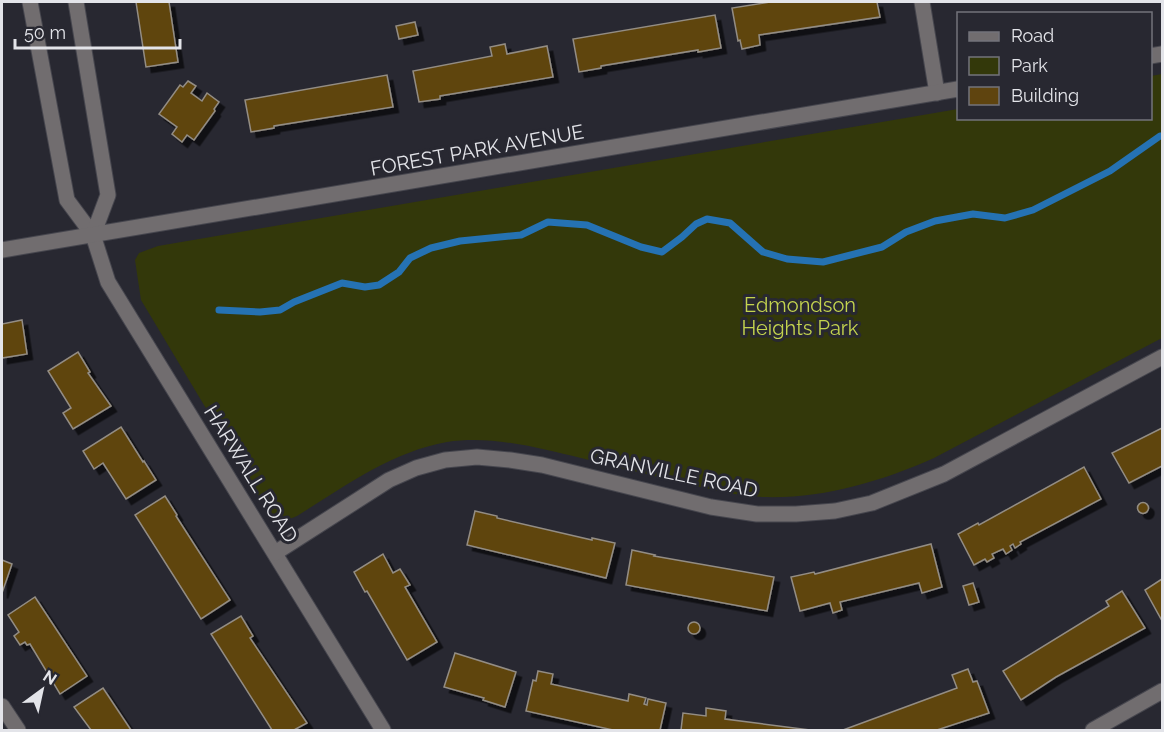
<svg xmlns="http://www.w3.org/2000/svg" width="1164" height="732" font-family="Raleway,sans-serif">
	<defs>
		<filter id="shadow"><feDropShadow dx="5.5" dy="5.5" stdDeviation="0" flood-color="#0009"/></filter>
	</defs>
	<rect width="100%" height="100%" fill="#282831"/>
	<path fill="#33380a" d="M1162,74V338L934,458C880,482 822,499 763,497C734,496 706,488 678,482C646,474 614,466 581,458C538,448 492,435 447,442C391,452 344,487 297,516C284,522 277,520 267,510L141,300L135,260L139,253L158,246L958,109V118H1150L1151,76Z"/>
	<g fill="none" stroke-linecap="round" stroke-linejoin="round">
		<path stroke="#2572b3" stroke-width="7" d="M219,310L260,312L280,310L294,302L342,283L365,287L379,285L399,272L410,258L431,248L460,241L521,235L548,222L587,225L641,247L662,252L682,237L696,224L707,219L730,223L763,252L787,259L823,262L882,247L906,232L935,221L973,214L1005,218L1033,210L1110,171L1160,136H1162"/>
	</g>
	<g fill="#5f440f" stroke="#938d84" stroke-width="1.5" filter="url(#shadow)">
		<path d="M136,2H169L178,62L146,67Z"/>
		<path d="M770,2H877L880,17L759,35L760,45L742,49L740,40L738,41L732,8Z"/>
		<path d="M715,15L721,48L698,52V50L601,66V68L579,72L573,39Z"/>
		<path d="M415,22L418,35L399,39L396,26Z"/>
		<path d="M505,44L507,54L547,46L553,77L440,96V99L419,102L413,71L492,56L490,47Z"/>
		<path d="M387,75L393,107L274,126V128L251,132L245,100Z"/>
		<path d="M188,81L196,86L191,93L202,101L207,93L219,102L214,109L215,111L194,140L187,135L182,142L172,134L177,127L159,114L180,85L183,87Z"/>
		<path d="M22,320L27,354L2,358V324Z"/>
		<path d="M78,352L90,372L88,373L111,406L73,429L63,413L71,408L48,371Z"/>
		<path d="M121,427L143,462L144,461L156,480L126,499L103,463L94,469L83,451Z"/>
		<path d="M1162,428V466L1129,483L1112,453Z"/>
		<path d="M1084,467L1101,499L1020,542L1021,544L1015,548L1013,544L1010,546L1012,550L1006,554L1003,549L992,554L994,558L987,562L985,559L974,565L958,534L978,523L979,525Z"/>
		<path d="M165,496L177,515L176,516L230,600L201,619L135,515Z"/>
		<circle cx="1143" cy="508" r="5.5"/>
		<path d="M475,511L497,516V518L592,540V538L615,543L606,578L467,545Z"/>
		<path d="M931,544L942,587L922,593L919,583L840,602L842,610L833,613L830,603L800,611L791,577L814,572L815,574Z"/>
		<path d="M632,550L655,555L654,556L774,577L767,611L626,585Z"/>
		<path d="M383,554L393,573L400,569L410,585L405,587L437,642L407,660L367,591L365,592L354,572Z"/>
		<path d="M2,560L12,564L2,593Z"/>
		<path d="M1162,579V618L1161,619L1145,590Z"/>
		<path d="M973,583L979,602L969,605L963,586Z"/>
		<path d="M1122,591L1145,628L1056,677L1021,700L1003,671L1109,606L1106,601Z"/>
		<path d="M35,597L87,676L60,694L30,644L27,645L25,642L20,645L14,636L19,632L8,615Z"/>
		<path d="M241,616L253,636L250,638L307,723L294,730H272L211,634Z"/>
		<circle cx="694" cy="628" r="6"/>
		<path d="M455,653L516,672L505,707L483,700L484,698L444,687Z"/>
		<path d="M968,669L973,682L977,681L989,713L937,730H843L957,688L952,675Z"/>
		<path d="M538,671L553,674L551,684L628,701L629,694L646,698L644,704L647,705L648,699L666,703L660,730H613L526,711L533,680L536,681Z"/>
		<path d="M103,688L131,730H91L74,707Z"/>
		<path d="M706,708L726,711L725,719L810,730H681L683,713L706,716Z"/>
	</g>
	<g fill="none" stroke-linecap="round" stroke-linejoin="round">
		<defs>
			<g id="minor">
				<path d="M30,2L67,200L93,235L108,282L383,730"/>
				<path d="M76,2L108,195L93,235"/>
				<path d="M922,2L937,93"/>
				<path d="M1150,56L1162,54"/>
				<path d="M2,250L958,89"/>
				<path d="M275,553L389,480L416,468L445,460L477,457L510,460L542,465L711,507L757,514H796L835,511L872,503L944,474L1162,357"/>
				<path d="M2,706L18,730"/>
				<path d="M1093,730L1162,691"/>
			</g>
		</defs>
		<use href="#minor" stroke="#46464e" stroke-width="17"/>
		<use href="#minor" stroke="#716d6f" stroke-width="15"/>
	</g>
	<g text-anchor="middle" stroke-width="6" stroke-linejoin="round" paint-order="stroke">
		<g font-size="20" fill="#e3e4e9" stroke="#282831">
			<text transform="translate(477 150) rotate(-10)" y="7">FOREST PARK AVENUE</text>
			<text transform="translate(674 473) rotate(12)" y="7">GRANVILLE ROAD</text>
			<text transform="translate(251 474) rotate(58)" y="7">HARWALL ROAD</text>
		</g>
		<g font-size="20" fill="#c4d44e" stroke="#282831">
			<text x="800" y="312">Edmondson<tspan x="800" dy="23">Heights Park</tspan></text>
		</g>
	</g>
	<rect width="1164" height="732" fill="none" stroke="#e3e4e9" stroke-width="6"/>
	<rect x="957" y="12" width="195" height="108" fill="#282831" stroke="#73737b" stroke-width="1.5"/>
	<rect x="969" y="32" width="30" height="9" fill="#716d6f" stroke="#73737b" stroke-width="1.5"/>
	<text x="1011" y="42" font-size="18" fill="#e3e4e9">Road</text>
	<rect x="969" y="57" width="30" height="18" fill="#33380a" stroke="#73737b" stroke-width="1.5"/>
	<text x="1011" y="72" font-size="18" fill="#e3e4e9">Park</text>
	<rect x="969" y="87" width="30" height="18" fill="#5f440f" stroke="#73737b" stroke-width="1.5"/>
	<text x="1011" y="102" font-size="18" fill="#e3e4e9">Building</text>
	<g transform="translate(42 690) rotate(33)" stroke="#282831" stroke-width="4.5" paint-order="stroke">
	<path d="M0-4.5L10 22L0 15L-10 22Z" fill="#e3e4e9"/>
	<text y="-9" font-size="16" font-weight="bold" text-anchor="middle" fill="#e3e4e9">N</text>
	</g>
	<path d="M15 39v9h165v-9" fill="none" stroke="#e3e4e9" stroke-width="3"/>
	<text x="24" y="39" font-size="18" fill="#e3e4e9" stroke="#282831" stroke-width="4.5" paint-order="stroke">50 m</text>
</svg>
